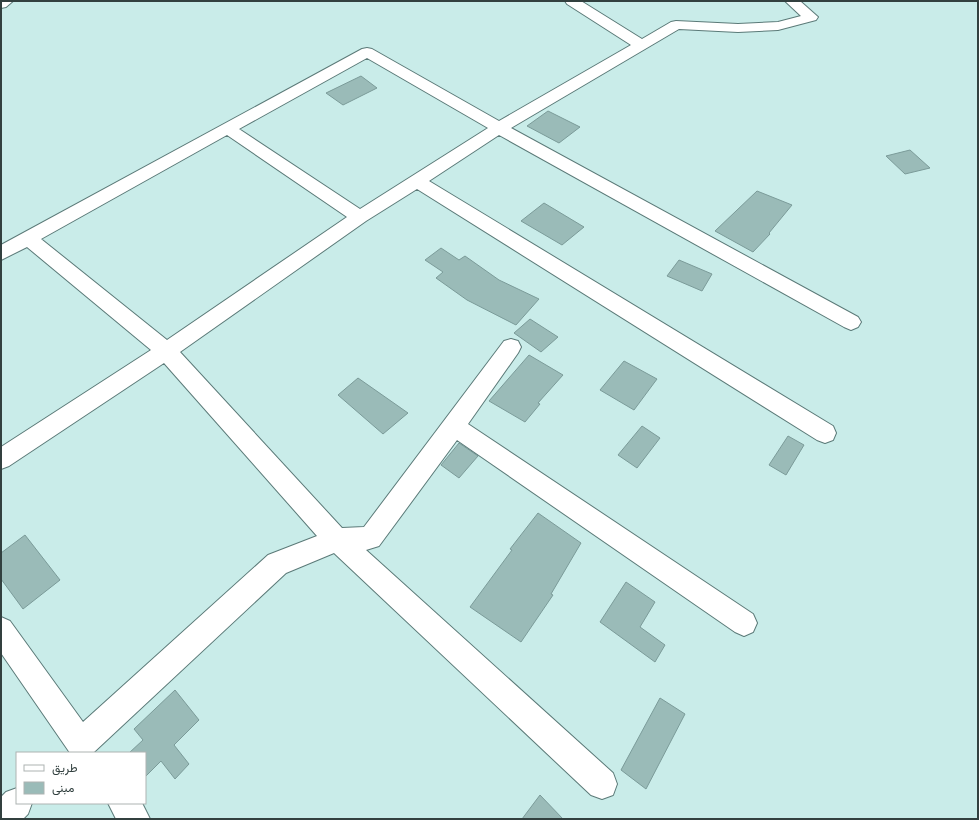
<svg xmlns="http://www.w3.org/2000/svg" width="979" height="820" font-family="Inter,Vazirmatn,sans-serif">
	<rect width="100%" height="100%" fill="#c9ece9"/>
	<g fill="#9abbb8" stroke="#7b9b99">
		<path d="M361,76L377,88L343,105L326,93Z"/>
		<path d="M548,111L580,127L559,143L527,126Z"/>
		<path d="M910,150L930,168L905,174L886,156Z"/>
		<path d="M757,191L792,205L769,233L770,234L753,252L715,231Z"/>
		<path d="M544,203L584,227L562,245L521,221Z"/>
		<path d="M441,248L459,260L465,256L499,280L539,299L516,325L467,300L436,278L443,272L425,260Z"/>
		<path d="M679,260L712,274L702,291L667,276Z"/>
		<path d="M530,319L558,337L541,352L514,333Z"/>
		<path d="M529,355L563,375L538,403L540,404L525,422L489,401Z"/>
		<path d="M624,361L657,379L634,410L600,390Z"/>
		<path d="M358,378L408,413L383,434L338,395Z"/>
		<path d="M642,426L660,438L637,468L618,455Z"/>
		<path d="M788,436L804,445L786,475L769,465Z"/>
		<path d="M459,443L478,456L459,478L441,465Z"/>
		<path d="M538,513L581,543L551,594L553,595L521,642L470,607L512,550L510,549Z"/>
		<path d="M25,535L60,580L23,609L1,579V553Z"/>
		<path d="M626,582L655,602L640,627L665,645L655,662L600,622Z"/>
		<path d="M175,690L199,720L174,745L189,764L175,779L161,761L145,777V753H129L143,740L134,729Z"/>
		<path d="M660,698L685,714L646,789L621,770Z"/>
		<path d="M540,795L563,819H522Z"/>
	</g>
	<g fill="none" stroke-linecap="round" stroke-linejoin="round">
		<defs>
			<g id="minor">
				<path d="M565,1H581L642,39L671,22L676,21L738,24L778,22L801,16L785,1H800L818,17L816,20L778,30L738,32L679,29L511,128L858,317L861,322L858,327L851,330L844,327L499,135L429,181L833,426L836,433L833,440L825,443L817,440L417,189L366,221L180,352L342,528L364,527L504,341L511,339L518,341L521,347L518,353L468,424L753,614L757,623L753,632L744,636L735,632L457,440L379,546L366,550L613,773L617,784L613,795L602,799L591,795L334,553L286,573L93,753H70L1,653V617L10,621L83,722L268,555L317,536L164,363L9,466L1,469V447L151,350L27,247L1,260V245L362,49L367,48L372,49L499,121L631,45L567,4ZM367,58L488,128L360,209L239,129ZM227,135L347,217L167,340L41,239Z"/>
				<path d="M17,788V803H32L28,814L23,819H1V797L6,792Z"/>
				<path d="M108,803H142L150,819H116Z"/>
			</g>
			<path id="tertiary" d="M1,1H13L6,7L1,8Z"/>
		</defs>
		<use href="#minor" stroke="#5b7a78" stroke-width="2"/>
		<use href="#tertiary" stroke="#5b7a78" stroke-width="2"/>
		<use href="#minor" fill="#fff" fill-rule="evenodd"/>
		<use href="#tertiary" fill="#fff" fill-rule="evenodd"/>
	</g>
	<rect width="979" height="820" fill="none" stroke="#32403f" stroke-width="4"/>
	<rect x="16" y="752" width="130" height="52" fill="#ffffff" stroke="#adb3b2"/>
	<rect x="24" y="765" width="20" height="6" fill="#ffffff" stroke="#adb3b2"/>
	<text x="52" y="772" font-size="12" fill="#32403f">طريق</text>
	<rect x="24" y="782" width="20" height="12" fill="#9abbb8" stroke="#adb3b2"/>
	<text x="52" y="792" font-size="12" fill="#32403f">مبنى</text>
</svg>
